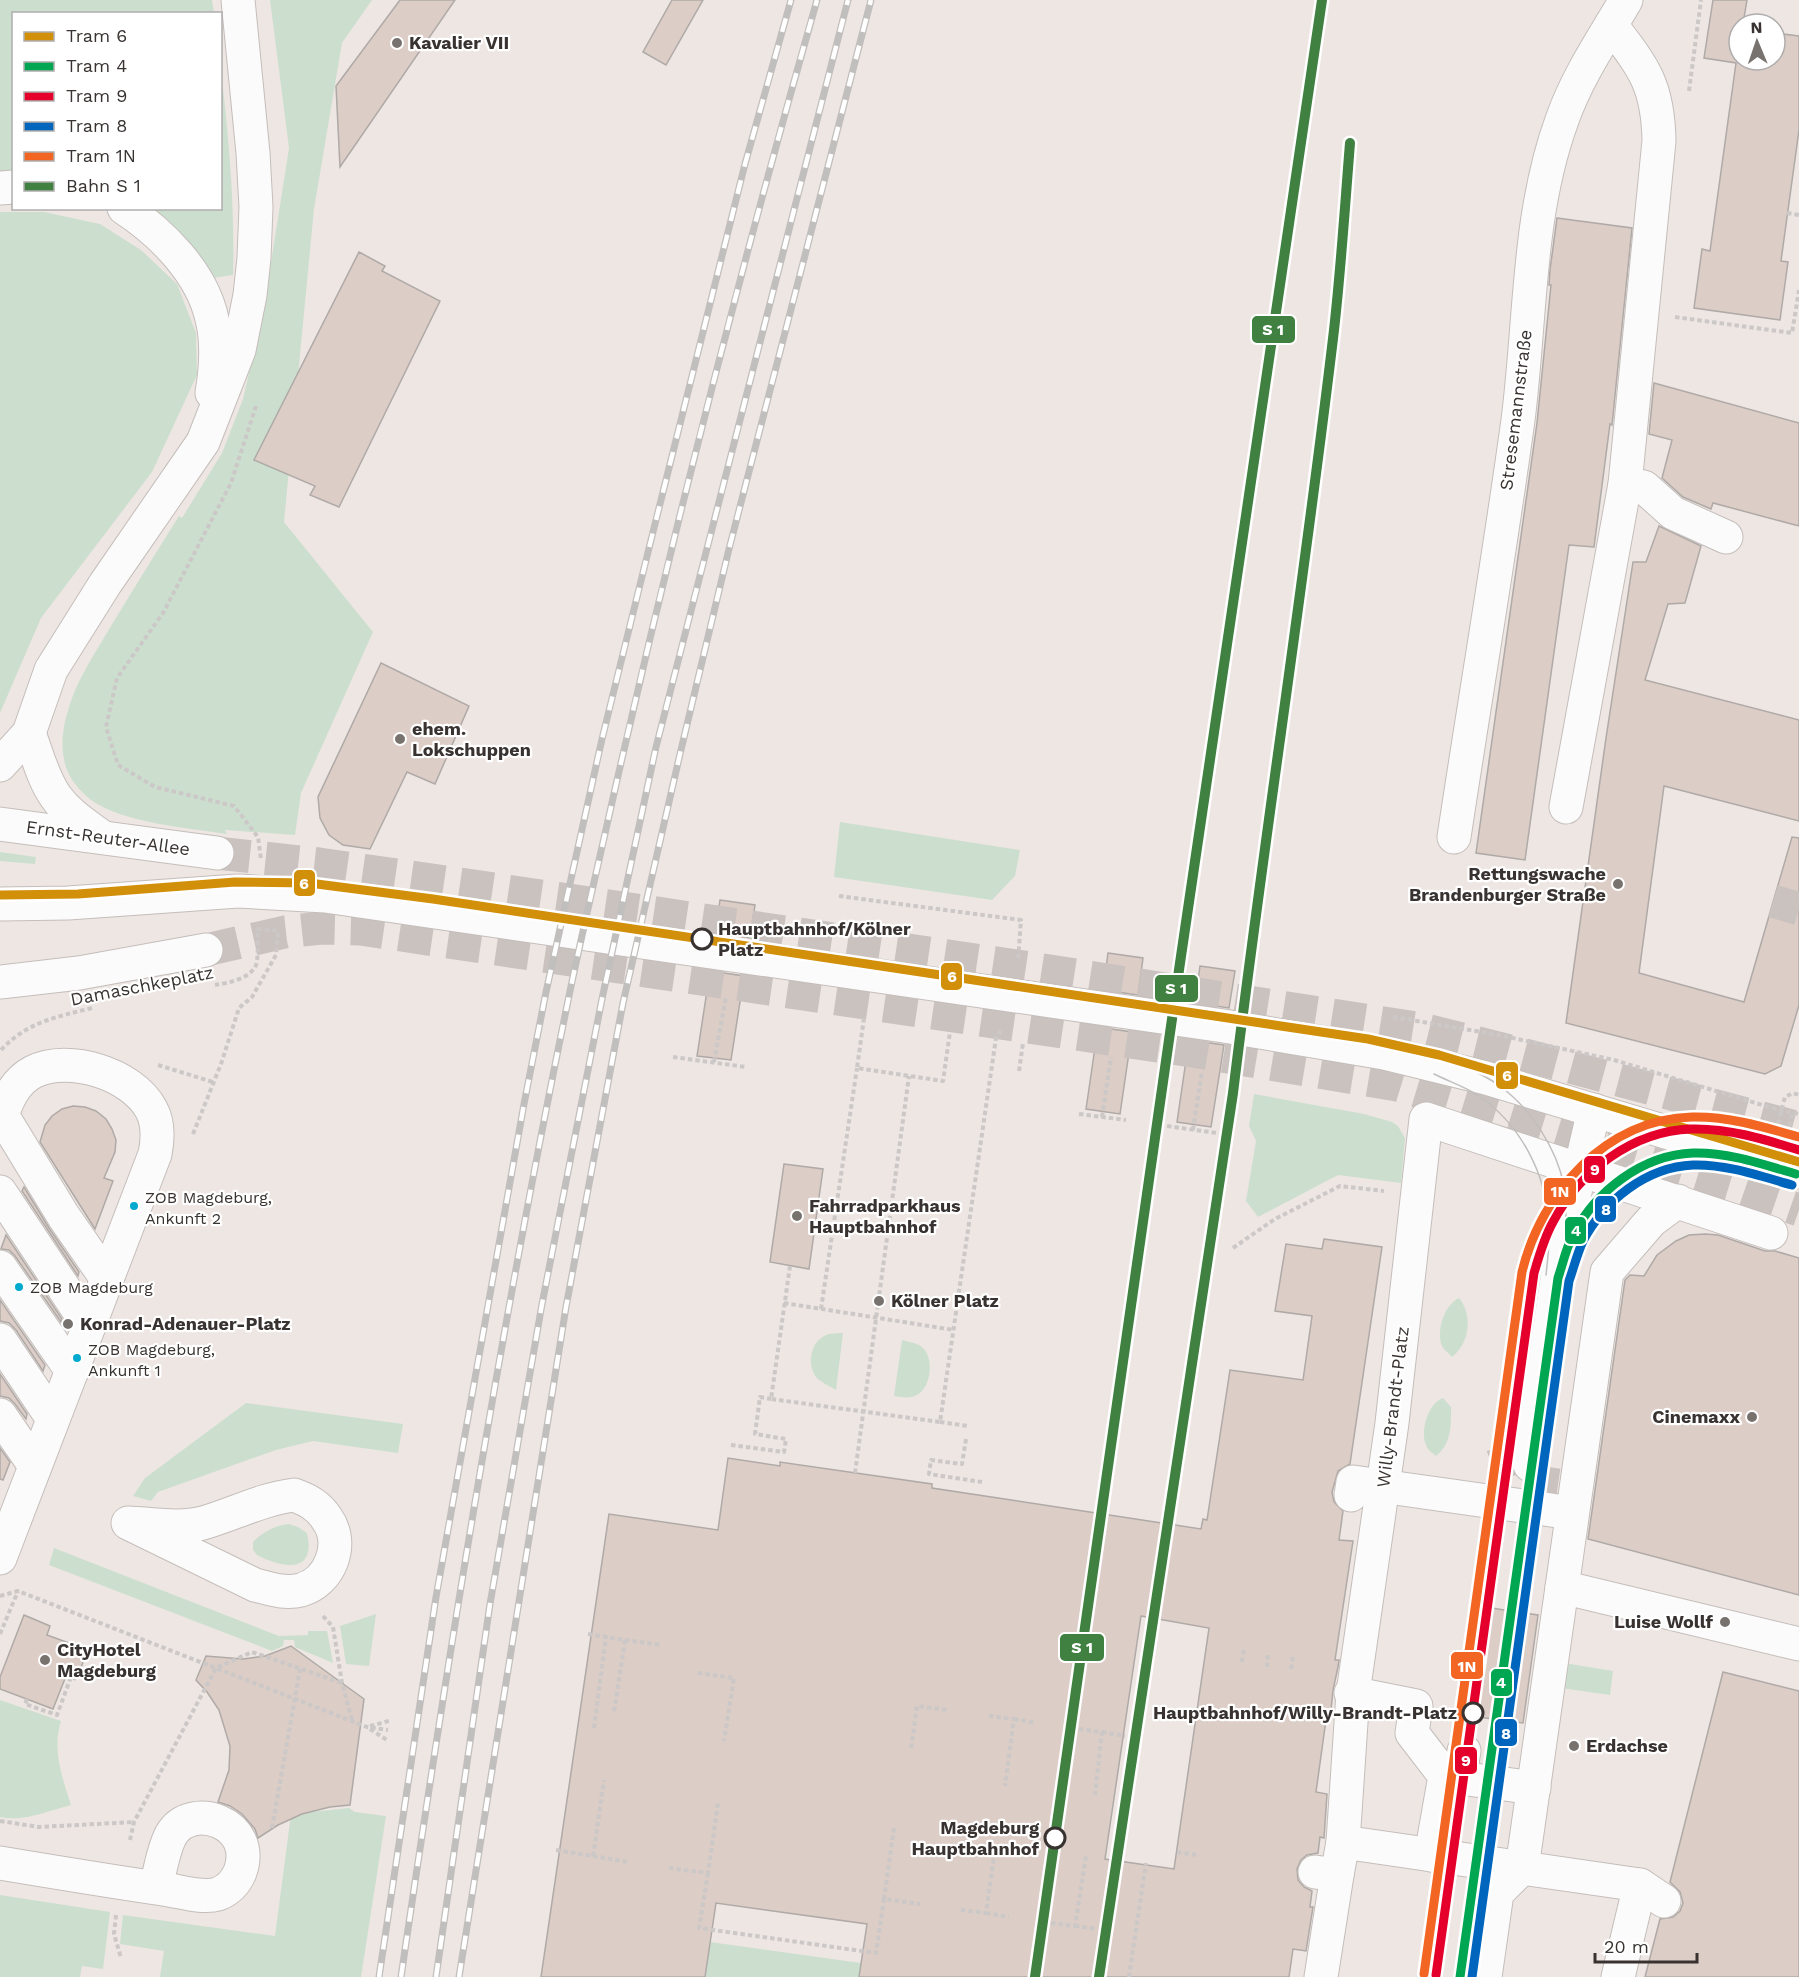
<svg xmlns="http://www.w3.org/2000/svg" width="1799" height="1977" font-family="'Work Sans',sans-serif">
	<rect width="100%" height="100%" fill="#eee6e2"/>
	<g fill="#ccdfcf">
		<path d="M0,0H212L214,13L14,14L13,171L0,172Z"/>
		<path d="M270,0H372L342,43L314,209L284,522L373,632L301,793L295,835L225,830L227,834C188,828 123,823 91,800C79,791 66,775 64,759C61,746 63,727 67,714C74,686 90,661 105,636C129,596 154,556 179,516L182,518L222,453L243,399L264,307L289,148Z"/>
		<path d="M221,70C229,139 235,206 233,275L212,278C198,251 178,226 152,209L220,208Z"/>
		<path d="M0,212H44L100,224L141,250L177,284L196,333L197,375L152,472L41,618L0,713Z"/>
		<path d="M840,822L1020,850L1015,876L992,900L834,877Z"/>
		<path d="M0,852L36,857L35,864L0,861Z"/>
		<path d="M1254,1094L1364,1114L1392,1122L1398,1126L1405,1138L1401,1183L1338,1175L1258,1217L1246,1201L1256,1141L1249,1126Z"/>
		<path d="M1459,1298C1473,1315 1470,1343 1452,1357C1449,1353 1444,1350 1442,1346C1436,1331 1444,1305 1459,1298Z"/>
		<path d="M843,1333L836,1390C830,1386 820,1382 816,1377C806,1363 811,1339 829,1334C833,1333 839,1333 843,1333Z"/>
		<path d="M902,1340C909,1342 919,1343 924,1349C934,1361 931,1387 917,1395C910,1399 902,1397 894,1396Z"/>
		<path d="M1443,1398L1451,1407C1451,1426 1452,1443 1436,1456C1432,1453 1427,1449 1426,1445C1420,1431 1428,1403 1443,1398Z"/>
		<path d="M246,1403L403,1424L398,1453L313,1441L276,1450L158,1492L151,1501L133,1496L145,1478Z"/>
		<path d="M289,1524L298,1527L307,1533C317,1575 281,1568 257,1555L253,1550V1542C261,1533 276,1525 289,1524Z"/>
		<path d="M54,1548L279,1636L308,1635V1631H327L333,1663L295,1647L294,1640H284L283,1646L272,1651L49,1565Z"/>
		<path d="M376,1614L369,1666L346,1664L340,1626Z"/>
		<path d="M1564,1663L1613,1671L1610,1695L1561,1688Z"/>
		<path d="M0,1700L61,1721C52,1750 62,1777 71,1805C48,1811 24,1822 0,1817Z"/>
		<path d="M349,1808L355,1812L386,1816L361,1977H160L164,1951L120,1944L123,1915L275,1936L291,1814Z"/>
		<path d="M0,1895L110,1912L103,1969L82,1966L80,1977H0Z"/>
		<path d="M710,1942L861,1963L859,1977H705Z"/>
	</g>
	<g fill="#dccdc6" stroke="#afaaa7" stroke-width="1.5" fill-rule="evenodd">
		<path d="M400,0H455L340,167L336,86Z"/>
		<path d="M672,0H703L666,65L643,52Z"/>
		<path d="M1713,0H1747L1743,24H1739V60H1775V33L1799,36V130L1781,261L1788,262L1780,320L1694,308L1702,249L1710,251L1736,63L1704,58Z"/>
		<path d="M1557,218L1632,228L1612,425L1610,424L1594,547L1569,545L1525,860L1476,853L1537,423L1551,285H1549L1550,270Z"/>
		<path d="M359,252L385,266L382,271L440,301L339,507L310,495L315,486L254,460Z"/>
		<path d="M1654,383L1799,423V526L1713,503L1711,509L1683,497L1662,478L1672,440L1649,434Z"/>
		<path d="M1659,526L1701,546L1685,603L1668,604L1645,680L1799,720V821L1664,786L1639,973L1744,1002L1792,837L1799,838V1005L1781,1066L1765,1074L1566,1023L1606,738L1633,562H1646Z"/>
		<path d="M381,663L469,706L435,784L407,772L370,849L343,845L329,835L320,818L318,797Z"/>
		<path d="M720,900L755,905L750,938L715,933Z"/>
		<path d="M1108,953L1143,958L1138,995L1103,990Z"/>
		<path d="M1200,966L1235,971L1229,1008L1195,1003Z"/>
		<path d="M710,971L744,976L731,1060L697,1056Z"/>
		<path d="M1098,1027L1132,1032L1120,1114L1086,1109Z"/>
		<path d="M1189,1040L1224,1045L1211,1127L1177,1122Z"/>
		<path d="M73,1106L85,1107L96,1111L106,1119L112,1129L116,1140L115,1152L104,1178L113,1181L95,1229L40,1142L45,1125L52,1116L62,1109Z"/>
		<path d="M784,1164L823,1169L809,1269L770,1262Z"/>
		<path d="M24,1187L49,1228L79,1272L78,1276L22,1191Z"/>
		<path d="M1705,1234L1718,1235L1765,1251H1775L1799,1258V1595L1588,1539L1625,1280L1630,1275L1644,1276L1657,1255L1676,1241L1689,1235Z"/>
		<path d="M6,1235L62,1319L61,1322L15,1256L9,1250L1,1249Z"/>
		<path d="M1324,1239L1382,1247L1350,1464L1338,1471L1332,1492L1334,1502L1343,1511L1339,1540L1353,1541L1335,1660H1339L1338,1667L1333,1690L1330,1720H1326L1316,1792L1327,1794L1324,1838L1320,1837L1318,1853L1307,1855L1301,1860L1297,1869L1298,1880L1304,1887L1312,1891L1310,1907H1313L1306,1951L1293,1949L1289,1977H859L867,1924L716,1903L705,1977H541L609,1514L718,1530L728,1458L780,1466V1462L932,1484V1488L1201,1529L1203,1519L1207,1520L1230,1370L1303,1380L1312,1316L1275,1311L1286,1244L1322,1249ZM1141,1616L1209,1628L1174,1869L1105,1859Z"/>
		<path d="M0,1300L45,1365L43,1371L16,1330L9,1323L0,1321Z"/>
		<path d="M0,1374L27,1414L26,1419L15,1404L9,1398L0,1396Z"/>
		<path d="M0,1448L10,1462L3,1480L0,1479Z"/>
		<path d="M1478,1606L1538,1615L1523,1723L1463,1715Z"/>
		<path d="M24,1615L50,1626L47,1635L88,1650L78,1675L68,1671L53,1709L0,1689V1677Z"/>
		<path d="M291,1646L364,1699L350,1805L330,1807L302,1814L278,1825L258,1838L255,1829L242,1814L230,1806L218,1802L229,1770L230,1746L219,1710L207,1692L196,1680L206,1656L243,1659L265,1656Z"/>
		<path d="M1723,1672L1799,1691V1977H1645L1660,1919L1673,1917L1680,1911L1683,1903L1680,1892L1670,1882Z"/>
	</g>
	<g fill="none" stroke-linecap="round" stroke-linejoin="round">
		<g stroke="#cac2bf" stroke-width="33" stroke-dasharray="33 16" stroke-linecap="butt">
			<path d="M1773,901L1799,909"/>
			<path d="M1502,1445L1516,1479L1558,1485"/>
		</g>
		<g stroke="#cac2bf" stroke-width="33" stroke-dasharray="33 16" stroke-linecap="butt">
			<path d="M217,853L319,864L432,880L1030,968L1422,1029L1506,1050L1799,1128"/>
			<path d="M206,950L285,932L322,928L360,929L1192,1051L1397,1085L1744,1191L1799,1210"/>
		</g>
		<defs>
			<g id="minor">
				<path d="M1625,484L1644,487L1673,513L1726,537"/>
				<path d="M1566,807L1625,484L1659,141C1658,85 1644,68 1611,25"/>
				<path d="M1454,837C1475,698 1499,559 1518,420C1531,319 1527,216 1562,120C1577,77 1603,39 1626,0"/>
				<path d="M0,904L68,903L238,891L325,896L1224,1026L1384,1053L1486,1078L1799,1172"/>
				<path d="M2,1115L64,1217L107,1279"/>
				<path d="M0,1120C7,1101 14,1082 33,1072C69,1054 132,1074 151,1109C159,1123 158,1139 155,1154L0,1558"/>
				<path d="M0,1192L89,1326"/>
				<path d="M0,1267L72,1371"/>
				<path d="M0,1340L53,1419"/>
				<path d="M0,1415L35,1466"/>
				<path d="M1530,1465L1565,1224L1575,1192L1594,1110"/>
				<path d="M294,1495C308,1500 319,1506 327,1519C345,1544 330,1582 301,1590C285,1594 270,1589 255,1585L128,1523C152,1524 180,1529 203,1523C234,1514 262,1499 294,1495Z"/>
				<path d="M1351,1495L1353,1482L1572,1513"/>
				<path d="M1562,1587L1799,1644"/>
				<path d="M1351,1693L1416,1706L1412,1733L1445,1776L1431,1855"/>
				<path d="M1445,1776L1534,1788"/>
				<path d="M1459,1778L1464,1751"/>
				<path d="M1343,1842L1353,1693L1392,1423L1426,1119L1771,1233"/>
				<path d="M0,1863C54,1872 109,1881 163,1889C180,1891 202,1899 218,1894C228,1890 236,1882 240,1872C258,1823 191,1800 171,1835C163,1850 160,1871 156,1888"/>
				<path d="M1315,1872L1337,1875L1343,1842L1640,1885L1664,1901"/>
				<path d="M1321,1977L1337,1875"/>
				<path d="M1485,1977L1497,1893L1522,1868L1607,1272L1651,1221L1678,1201"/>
				<path d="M1618,1977L1640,1885"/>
			</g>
			<g id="major">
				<path d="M0,824L217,853"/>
				<path d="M0,982L79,973L206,950"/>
			</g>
			<g id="highway">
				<path d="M0,188L14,187"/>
				<path d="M124,208C162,233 202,273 212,319C218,343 216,369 212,393"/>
				<path d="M29,733C37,754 43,779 56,797C68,814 86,825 102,837"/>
				<path d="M0,765L29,733L51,670L105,584L203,442L239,350L250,295L254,258L256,207L253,153L238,0"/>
			</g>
		</defs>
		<use href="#minor" stroke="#c4bebb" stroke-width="35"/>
		<use href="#major" stroke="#c4bebb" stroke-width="35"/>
		<use href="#highway" stroke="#c4bebb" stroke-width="35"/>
		<g stroke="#cbc8c7" stroke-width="4" stroke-dasharray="4.5 3" stroke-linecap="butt">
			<path d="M1689,91L1701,0"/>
			<path d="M1787,213L1799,215"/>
			<path d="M1675,317L1792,333L1799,290"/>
			<path d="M256,406L231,483L163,613L117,678L106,727L118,765L155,787L234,806L258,837L261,859"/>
			<path d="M839,896L1021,920L1018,961"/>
			<path d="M215,985C228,983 250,979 256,965C259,957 257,936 258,927"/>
			<path d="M1393,1017L1499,1035L1614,1060L1782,1111L1799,1114"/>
			<path d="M864,1018L857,1068L943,1081L950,1032"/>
			<path d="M1,1050C27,1022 56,1017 92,1008"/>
			<path d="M673,1057L746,1067"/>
			<path d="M714,1062L726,997"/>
			<path d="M158,1065L213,1082"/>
			<path d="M1019,1071L1023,1043"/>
			<path d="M1079,1114L1126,1120"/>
			<path d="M1102,1117L1111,1057"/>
			<path d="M1167,1126L1217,1133"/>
			<path d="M1193,1130L1202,1071"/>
			<path d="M1776,1131L1785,1097L1793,1093L1799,1095"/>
			<path d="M1787,1133L1793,1113"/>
			<path d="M193,1134L221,1064L239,1008L252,997L276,955L278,931L256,929"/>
			<path d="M1233,1248L1275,1219L1340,1186L1384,1191"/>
			<path d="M790,1266L771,1399L940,1422L996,1038L1002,1029"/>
			<path d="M784,1303L954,1330"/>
			<path d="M821,1309L857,1068"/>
			<path d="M940,1422L968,1426"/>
			<path d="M966,1439L962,1464L931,1460L929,1474L982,1482"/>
			<path d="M731,1445L784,1452L786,1439L755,1434L760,1397L771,1399"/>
			<path d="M855,1473L909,1076"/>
			<path d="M0,1596L18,1591L367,1727L388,1730"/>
			<path d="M323,1616L333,1627L342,1683L352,1720"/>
			<path d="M0,1634L18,1591"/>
			<path d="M588,1634L625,1640L614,1713"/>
			<path d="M625,1640L661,1645"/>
			<path d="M1242,1662L1244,1648"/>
			<path d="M1267,1667L1268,1652"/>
			<path d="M1291,1669L1293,1656"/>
			<path d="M698,1673L734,1678L724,1741"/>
			<path d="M27,1699L25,1704L57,1715L71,1677L76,1679"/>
			<path d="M1450,1712L1473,1717L1474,1712"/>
			<path d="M989,1716L1014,1719L1005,1786"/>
			<path d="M1014,1719L1036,1723"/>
			<path d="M370,1726L389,1721"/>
			<path d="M594,1728L606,1637"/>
			<path d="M370,1729L387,1740"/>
			<path d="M1079,1729L1102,1732L1095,1795"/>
			<path d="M1102,1732L1125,1736"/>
			<path d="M911,1748L917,1706L948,1710"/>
			<path d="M0,1821L39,1827L134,1822"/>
			<path d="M272,1828L300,1669"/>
			<path d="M894,1828L884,1899L920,1904"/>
			<path d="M130,1840L134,1822L216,1668L252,1652L342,1683"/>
			<path d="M556,1850L593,1856L604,1780"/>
			<path d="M1177,1852L1197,1855"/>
			<path d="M593,1856L629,1862"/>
			<path d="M669,1868L708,1873L718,1803"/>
			<path d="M708,1873L699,1928L876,1953L884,1899"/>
			<path d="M961,1910L986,1913L996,1843"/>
			<path d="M986,1913L1009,1917"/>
			<path d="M116,1915L114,1934L121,1958"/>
			<path d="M1051,1923L1075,1926L1086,1856"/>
			<path d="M1075,1926L1097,1929"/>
			<path d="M1129,1977L1146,1863"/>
		</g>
		<use href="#minor" stroke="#fcfbfb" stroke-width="33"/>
		<use href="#major" stroke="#fcfbfb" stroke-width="33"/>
		<use href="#highway" stroke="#fcfbfb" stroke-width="33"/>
		<g stroke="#c1bfbd" stroke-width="1.5">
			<path d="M1439,1055C1460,1065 1483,1073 1501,1087C1531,1109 1557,1149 1564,1186C1569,1215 1563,1258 1560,1288"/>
			<path d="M1434,1074C1448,1081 1466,1087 1479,1096C1521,1125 1546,1174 1549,1224C1550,1241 1548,1258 1546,1275"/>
		</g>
		<defs>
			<g id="rail">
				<path d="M379,1977L436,1597L524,1104L546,992L602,739L653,532L745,164L791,0"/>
				<path d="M401,1977C449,1649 502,1321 569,996C582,933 597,870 611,807C672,536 741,267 817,0"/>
				<path d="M436,1977L490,1604L542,1304L602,999L656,747L848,0"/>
				<path d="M459,1977L566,1307L623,1003L680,754L729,549L871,0"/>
			</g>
		</defs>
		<use href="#rail" stroke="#c1bfbd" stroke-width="7"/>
		<use href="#rail" stroke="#fff" stroke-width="4.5" stroke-dasharray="14" stroke-linecap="butt"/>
		<defs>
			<g id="rail-1">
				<path d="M1035,1977L1180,963L1322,0"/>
				<path d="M1099,1977L1233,1093C1264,838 1304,585 1334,330C1341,268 1345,205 1350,143"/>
			</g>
		</defs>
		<use href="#rail-1" stroke="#fff" stroke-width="15"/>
		<use href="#rail-1" stroke="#408040" stroke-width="10"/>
		<defs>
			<path id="tram-1" d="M0,895L78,894L235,882L309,883L433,899L1368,1039L1439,1055L1799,1162"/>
			<path id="tram-2" d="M1460,1977L1558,1278C1563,1263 1566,1248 1573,1235C1596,1191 1642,1155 1693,1153C1728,1152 1762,1164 1796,1174"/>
			<path id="tram-3" d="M1436,1975L1534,1273C1539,1256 1544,1238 1553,1222C1580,1171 1633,1131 1691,1129C1728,1128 1764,1139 1799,1150"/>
			<path id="tram-4" d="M1472,1977L1569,1281C1574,1267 1577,1254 1583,1241C1604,1201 1646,1167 1693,1165C1726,1164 1760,1176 1792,1185"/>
			<path id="tram-5" d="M1424,1974L1522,1272C1541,1193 1606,1119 1692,1117C1728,1116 1764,1127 1799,1137"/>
		</defs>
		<use href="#tram-1" stroke="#fff" stroke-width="14"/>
		<use href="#tram-2" stroke="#fff" stroke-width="14"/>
		<use href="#tram-3" stroke="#fff" stroke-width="14"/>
		<use href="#tram-4" stroke="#fff" stroke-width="14"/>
		<use href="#tram-5" stroke="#fff" stroke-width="14"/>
		<use href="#tram-1" stroke="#d18f0a" stroke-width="9"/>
		<use href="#tram-2" stroke="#00a651" stroke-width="9"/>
		<use href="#tram-3" stroke="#e4002b" stroke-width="9"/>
		<use href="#tram-4" stroke="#0065bd" stroke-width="9"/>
		<use href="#tram-5" stroke="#f26522" stroke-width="9"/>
	</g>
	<g fill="#78726f" stroke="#fff" stroke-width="2">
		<circle cx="397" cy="43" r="6"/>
		<circle cx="400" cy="739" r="6"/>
		<circle cx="1618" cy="884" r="6"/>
		<circle cx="797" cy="1216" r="6"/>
		<circle cx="879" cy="1301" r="6"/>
		<circle cx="68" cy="1324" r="6"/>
		<circle cx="1752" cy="1417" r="6"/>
		<circle cx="1725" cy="1622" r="6"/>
		<circle cx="45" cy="1660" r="6"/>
		<circle cx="1574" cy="1746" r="6"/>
	</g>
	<g fill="#fff" stroke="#383331" stroke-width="3">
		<circle cx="702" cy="939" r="10"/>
		<circle cx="1473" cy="1713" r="10"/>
		<circle cx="1055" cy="1838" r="10"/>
	</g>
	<g fill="#00a9ce" stroke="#fff" stroke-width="2">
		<circle cx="134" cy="1206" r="5"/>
		<circle cx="19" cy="1287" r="5"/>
		<circle cx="77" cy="1358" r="5"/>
	</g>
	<g text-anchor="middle" stroke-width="4.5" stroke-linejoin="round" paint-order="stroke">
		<g font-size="16" fill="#383331" stroke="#fff" text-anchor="start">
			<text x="145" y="1203">ZOB Magdeburg,<tspan x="145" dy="21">Ankunft 2</tspan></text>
			<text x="30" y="1293">ZOB Magdeburg</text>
			<text x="88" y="1355">ZOB Magdeburg,<tspan x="88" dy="21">Ankunft 1</tspan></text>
		</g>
		<g font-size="18" font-weight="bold" fill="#383331" stroke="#fff" text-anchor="start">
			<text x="409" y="49">Kavalier VII</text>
			<text x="412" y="735">ehem.<tspan x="412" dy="21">Lokschuppen</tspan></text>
			<text x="1606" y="880" text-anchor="end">Rettungswache<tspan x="1606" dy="21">Brandenburger Straße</tspan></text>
			<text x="809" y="1212">Fahrradparkhaus<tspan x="809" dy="21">Hauptbahnhof</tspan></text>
			<text x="891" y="1307">Kölner Platz</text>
			<text x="80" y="1330">Konrad-Adenauer-Platz</text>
			<text x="1740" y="1423" text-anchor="end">Cinemaxx</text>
			<text x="1713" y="1628" text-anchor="end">Luise Wollf</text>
			<text x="57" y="1656">CityHotel<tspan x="57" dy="21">Magdeburg</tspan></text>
			<text x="1586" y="1752">Erdachse</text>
		</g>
		<g font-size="18" fill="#383331" stroke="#fff">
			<text transform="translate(1516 410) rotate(-83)" y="6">Stresemannstraße</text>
			<text transform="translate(108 838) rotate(8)" y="6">Ernst-Reuter-Allee</text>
			<text transform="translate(142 986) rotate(-11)" y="6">Damaschkeplatz</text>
			<text transform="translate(1393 1407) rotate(-83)" y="6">Willy-Brandt-Platz</text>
		</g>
		<g font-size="18" font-weight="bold" fill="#383331" stroke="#fff" text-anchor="end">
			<text x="718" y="935" text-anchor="start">Hauptbahnhof/Kölner<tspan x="718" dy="21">Platz</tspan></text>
			<text x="1457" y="1719">Hauptbahnhof/Willy-Brandt-Platz</text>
			<text x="1039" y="1834">Magdeburg<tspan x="1039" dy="21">Hauptbahnhof</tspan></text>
		</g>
	</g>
	<g stroke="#fff" stroke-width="2">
		<rect x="1251" y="315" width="45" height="29" rx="6" fill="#408040"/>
		<rect x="293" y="869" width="23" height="28" rx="6" fill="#d18f0a"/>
		<rect x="940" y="962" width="23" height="29" rx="6" fill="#d18f0a"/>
		<rect x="1154" y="974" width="45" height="29" rx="6" fill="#408040"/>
		<rect x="1495" y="1061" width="24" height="29" rx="6" fill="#d18f0a"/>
		<rect x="1583" y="1155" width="23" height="29" rx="6" fill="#e4002b"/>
		<rect x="1543" y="1177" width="34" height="29" rx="6" fill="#f26522"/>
		<rect x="1594" y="1195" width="23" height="28" rx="6" fill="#0065bd"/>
		<rect x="1564" y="1216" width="23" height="29" rx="6" fill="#00a651"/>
		<rect x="1059" y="1633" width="46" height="29" rx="6" fill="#408040"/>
		<rect x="1450" y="1651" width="34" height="29" rx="6" fill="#f26522"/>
		<rect x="1490" y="1668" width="23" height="29" rx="6" fill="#00a651"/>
		<rect x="1494" y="1718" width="24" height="29" rx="6" fill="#0065bd"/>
		<rect x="1454" y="1746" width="24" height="29" rx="6" fill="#e4002b"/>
	</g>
	<g font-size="16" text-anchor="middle" font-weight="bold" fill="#fff">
		<text x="1273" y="335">S 1</text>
		<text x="304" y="889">6</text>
		<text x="952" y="982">6</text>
		<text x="1176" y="994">S 1</text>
		<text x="1507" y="1081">6</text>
		<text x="1595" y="1175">9</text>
		<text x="1560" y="1197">1N</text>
		<text x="1606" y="1215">8</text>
		<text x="1576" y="1236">4</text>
		<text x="1082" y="1653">S 1</text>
		<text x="1467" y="1672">1N</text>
		<text x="1501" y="1688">4</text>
		<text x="1506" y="1739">8</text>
		<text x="1466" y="1766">9</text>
	</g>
	<rect x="12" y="12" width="210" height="198" fill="#ffffff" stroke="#afadad" stroke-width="1.5"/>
	<rect x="24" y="32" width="30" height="9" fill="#d18f0a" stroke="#afadad" stroke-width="1.5"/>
	<text x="66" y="42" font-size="18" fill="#383331">Tram 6</text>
	<rect x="24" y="62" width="30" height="9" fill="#00a651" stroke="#afadad" stroke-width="1.5"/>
	<text x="66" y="72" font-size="18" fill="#383331">Tram 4</text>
	<rect x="24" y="92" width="30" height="9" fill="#e4002b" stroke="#afadad" stroke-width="1.5"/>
	<text x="66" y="102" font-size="18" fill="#383331">Tram 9</text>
	<rect x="24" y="122" width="30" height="9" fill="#0065bd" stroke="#afadad" stroke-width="1.5"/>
	<text x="66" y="132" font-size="18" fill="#383331">Tram 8</text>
	<rect x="24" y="152" width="30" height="9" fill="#f26522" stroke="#afadad" stroke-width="1.5"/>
	<text x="66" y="162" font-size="18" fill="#383331">Tram 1N</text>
	<rect x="24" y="182" width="30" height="9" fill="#408040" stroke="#afadad" stroke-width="1.5"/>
	<text x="66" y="192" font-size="18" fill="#383331">Bahn S 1</text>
	<g transform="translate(1757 42) rotate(358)"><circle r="28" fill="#ffffff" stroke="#afadad" stroke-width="1.5"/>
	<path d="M0-4.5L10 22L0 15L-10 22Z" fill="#78726f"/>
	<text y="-9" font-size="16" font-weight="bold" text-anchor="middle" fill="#383331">N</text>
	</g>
	<path d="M1595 1953v9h102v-9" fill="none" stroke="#383331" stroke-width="3"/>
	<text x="1604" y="1953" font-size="18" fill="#383331" stroke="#ffffff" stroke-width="4.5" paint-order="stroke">20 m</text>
</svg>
